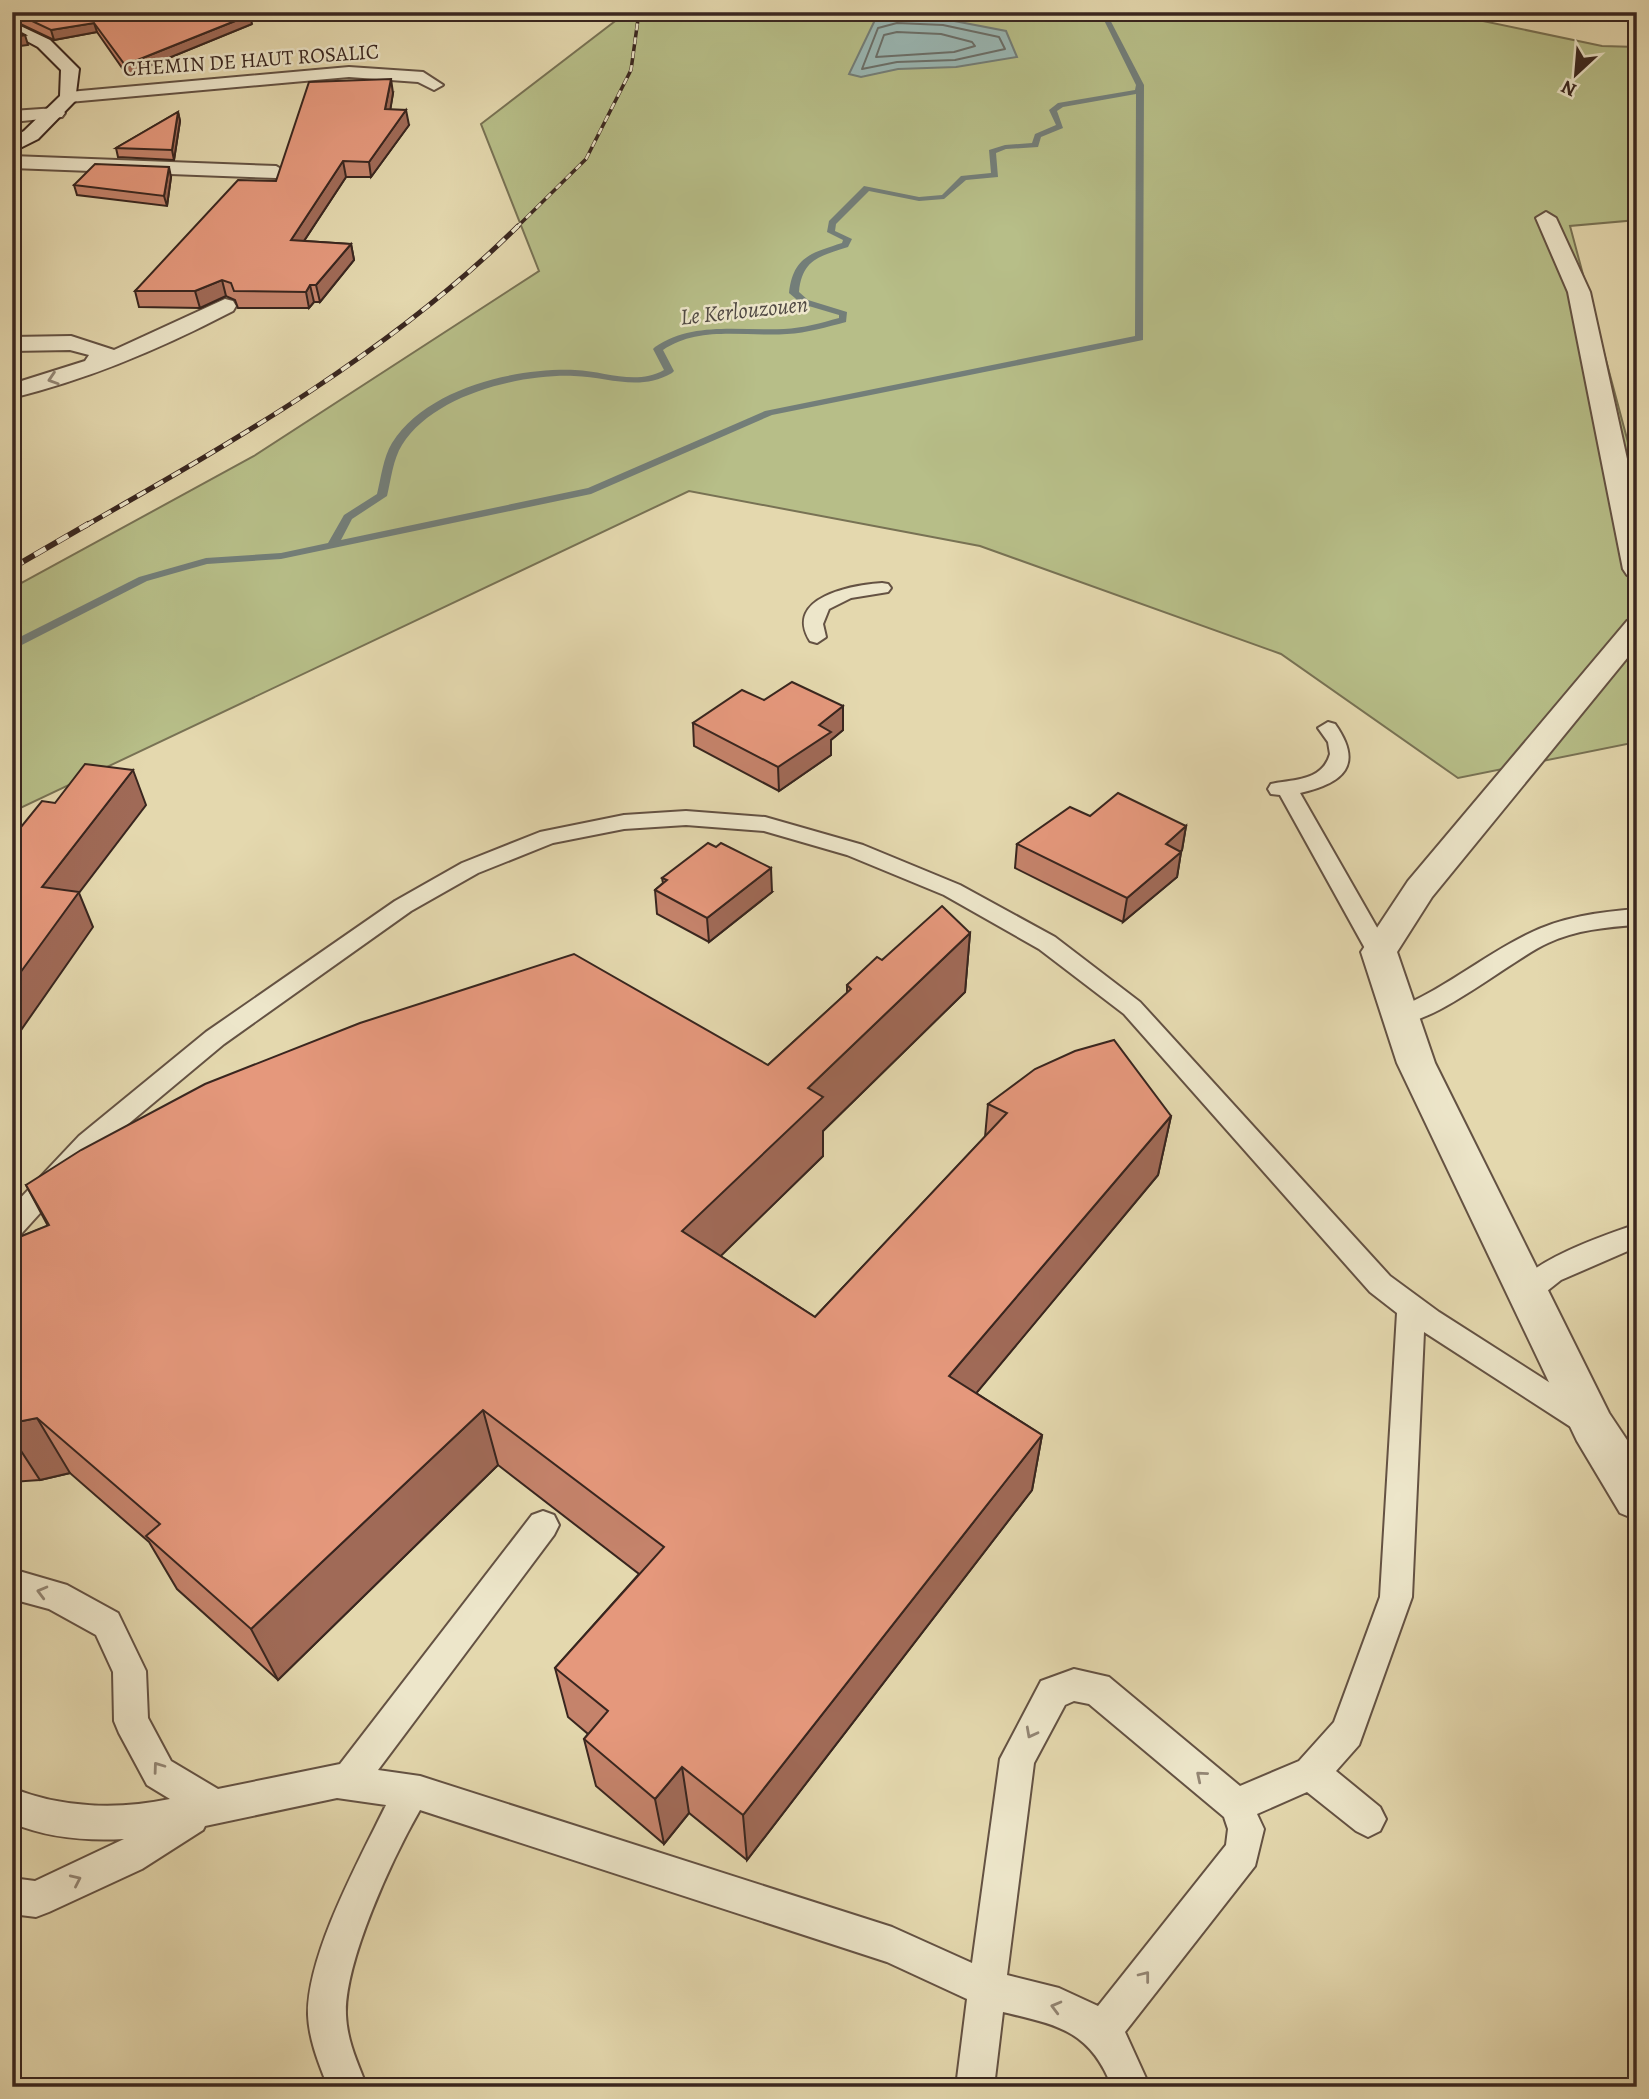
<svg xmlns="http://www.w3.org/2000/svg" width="1649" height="2099" font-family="Alegreya,serif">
	<rect width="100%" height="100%" fill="#e4d8ae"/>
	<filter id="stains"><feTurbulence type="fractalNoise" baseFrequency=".00286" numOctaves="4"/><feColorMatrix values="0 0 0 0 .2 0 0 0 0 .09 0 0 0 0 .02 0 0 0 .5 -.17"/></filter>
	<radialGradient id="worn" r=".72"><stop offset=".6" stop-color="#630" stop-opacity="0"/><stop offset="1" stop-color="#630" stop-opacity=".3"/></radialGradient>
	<path fill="#b7be88" stroke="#787254" stroke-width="2" d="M627,12H1440L1602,46L1637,47V220L1570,226L1637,476V742L1458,778L1281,654L980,546L689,491L12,812V588L254,456L539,271L481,124Z"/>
	<path fill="#9ab8b5" stroke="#737e79" stroke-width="2" d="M896,16L944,19L1006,31L1017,57L956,67L898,69L861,77L849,74L875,20Z"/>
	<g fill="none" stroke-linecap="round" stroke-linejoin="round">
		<g stroke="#6a6f6a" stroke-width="2">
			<path d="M897,23L943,25L999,37L1005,49L955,60L897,62L862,69L878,28Z"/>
			<path d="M897,32L941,34L972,42L975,46L954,52L876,57L884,35Z"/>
		</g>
		<path fill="#737e79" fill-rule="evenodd" d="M1100,12H1106L1144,85L1143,340L772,415L591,494L281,559L207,564L147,581L12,650V641L139,577L206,558L281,553L328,543L344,515L377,494C381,478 383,458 392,443C427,388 514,368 575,370C605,371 635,386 664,370L653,349L655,347C693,321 740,331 784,329C803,328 821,323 839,318V315L802,304L789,293C793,257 811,253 842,243L843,240L827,232L829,221L864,186L919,197L942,195L961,176L991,173L989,150L1005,145L1032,143L1035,134L1056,125L1049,110L1058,103L1135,90L1136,85ZM1136,94L1135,336L765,411L588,488L341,540L352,519L387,496C391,480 393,459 402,445C433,395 519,374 574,376C609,377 639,392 672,373L674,371L663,350C699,325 746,337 787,334C807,333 827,327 846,322L847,312L808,300L799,292C802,259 820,256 848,247L852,239L835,231L836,224L869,191L919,201L944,199L966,180L998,177L996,153L1006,149L1038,147L1041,137L1063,128L1057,111L1063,107Z"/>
		<defs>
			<g id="lane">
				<path d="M882,583L888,584L891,588L888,592L851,598L829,609L823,624L826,637L817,643L810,641C783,597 853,585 882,583Z"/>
				<path d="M1328,722L1335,724C1364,765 1344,783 1300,793L1391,952L1387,958H1371L1367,952L1280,795L1271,794L1268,789L1271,784C1293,779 1322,782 1330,754L1328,742L1318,728Z"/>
				<path d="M686,811L765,817L863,845L960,885L1055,937L1140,1002L1390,1276L1439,1312L1594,1411L1599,1420L1594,1429L1584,1433L1574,1429L1424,1332L1412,1597L1359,1745L1336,1771L1380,1807L1386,1819L1380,1831L1368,1837L1356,1831L1307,1792L1257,1814L1264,1829L1255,1866L1125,2032L1150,2087H1112C1090,2030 1057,2025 1003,2012L994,2087H956L967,1999L887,1962L420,1810C393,1857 344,1962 346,2015C347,2041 358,2064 367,2087H328C319,2064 309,2040 308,2015C307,1955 359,1860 386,1805L337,1798L205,1826L203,1830L142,1869L49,1912L36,1917L12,1914V1878L35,1881L124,1839C85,1841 48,1838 12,1823V1788C61,1808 118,1810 170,1799L147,1785L119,1733L114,1721L113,1672L96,1635L49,1609L12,1599V1569L67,1585L118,1613L146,1671L148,1718L171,1761L218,1789L340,1764L532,1515L543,1511L554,1515L559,1525L554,1535L378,1770L420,1776L892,1927L972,1963L1000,1759L1041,1681L1074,1669L1109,1677L1240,1786L1299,1761L1334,1722L1380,1597L1397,1313L1370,1292L1124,1014L1039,949L944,895L847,855L764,831L686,825L624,829L553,843L478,873L411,911L224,1044L97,1150L22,1233L12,1236V1207L79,1136L206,1032L395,901L462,863L540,832L624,815ZM1074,1701L1089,1704L1224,1817L1228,1829L1226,1845L1098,2006L1059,1988L1007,1975L1034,1763L1065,1705Z"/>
				<path d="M1637,909V925C1606,927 1576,930 1548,943C1513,958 1426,1032 1393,1022L1389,1016L1393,1010C1442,991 1481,957 1528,934C1562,917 1599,912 1637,909Z"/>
				<path d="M1637,1224V1247L1561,1280L1537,1299L1527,1302L1517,1299L1513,1291C1528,1261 1605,1235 1637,1224Z"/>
			</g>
			<g id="street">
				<path d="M349,67L423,72L443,85L434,90L418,82L349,77L69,102L60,97L69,92Z"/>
				<path d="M56,108L62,109L65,113L62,117L12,122V111Z"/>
				<path d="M12,156L276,166L286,172L276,178L12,168Z"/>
				<path d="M1546,212L1556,218L1590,292L1637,504V577L1627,575L1623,569L1568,292L1536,218Z"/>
				<path d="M225,299L233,301L236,306L233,311C162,348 90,379 12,398V384L85,361L89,355L70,350L12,351V337L71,336L114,350Z"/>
				<path d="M1637,618V646L1432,897L1397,952L1435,1063L1609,1413L1637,1455V1520L1620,1513L1577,1441L1397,1063L1361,952L1408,881L1627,621Z"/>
			</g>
			<path id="secondary" d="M12,22L50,40L79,69L75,101L38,139L12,152V138L24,131L60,96L61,70L38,47L12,33Z"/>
		</defs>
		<use href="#lane" stroke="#645243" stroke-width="4"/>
		<use href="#street" stroke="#645243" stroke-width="4"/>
		<use href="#secondary" stroke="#39261f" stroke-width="4"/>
		<use href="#lane" fill="#ede6ca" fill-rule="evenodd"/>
		<use href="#street" fill="#ede6ca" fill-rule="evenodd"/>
		<use href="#secondary" fill="#ede6ca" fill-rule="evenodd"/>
		<defs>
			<path id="rail-far2" d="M516,228L586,159L631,70L639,12"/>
			<path id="rail-far1" d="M85,526C238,439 392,351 518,226"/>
			<path id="rail" d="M12,568L88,524"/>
		</defs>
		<use href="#rail-far2" stroke="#39261f" stroke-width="3.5"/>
		<use href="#rail-far1" stroke="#39261f" stroke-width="5"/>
		<use href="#rail" stroke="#39261f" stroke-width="6"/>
		<use href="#rail-far2" stroke="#ede6ca" stroke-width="2.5" stroke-dasharray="7" stroke-linecap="butt"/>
		<use href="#rail-far1" stroke="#ede6ca" stroke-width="3.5" stroke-dasharray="10" stroke-linecap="butt"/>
		<use href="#rail" stroke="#ede6ca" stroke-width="4.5" stroke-dasharray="13" stroke-linecap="butt"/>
	</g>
	<g fill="#c5836b" stroke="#39261f" stroke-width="2">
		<path d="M12,12L97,20L252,24L127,75L97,32L54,40L12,20Z"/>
		<path d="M393,93L390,110L409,125L371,177H346L304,241L351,244L354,260L320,302H314L309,308H238L235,300L226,296L200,308L139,307L135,291Z"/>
		<path d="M178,112L180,121L174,160L118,157L116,148Z"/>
		<path d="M171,177L167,206L77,195L74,185Z"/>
		<path d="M764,700L843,706V730L831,740V755L779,791L694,746L693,723Z"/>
		<path d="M1090,816L1186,826L1182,850L1180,852H1181L1177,877L1123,922L1015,868L1017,844Z"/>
		<path d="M662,878L772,892L709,942L657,914L655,890L663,883Z"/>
		<path d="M970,933L965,992L823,1131V1156L720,1256L815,1317L985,1137L988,1104L1171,1116L1158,1175L976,1393L1042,1435L1032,1490L747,1860L689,1813L664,1844L596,1786L584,1739L588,1734L568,1717L555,1668L639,1574L498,1465L278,1680L177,1589L149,1542L70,1473L40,1480L12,1482V1240L48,1226L26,1185L768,1065L847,993V985L882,960Z"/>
		<path d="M1637,936V957L1633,943Z"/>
	</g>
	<g fill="#a06a57" stroke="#39261f" stroke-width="2">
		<path d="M250,15L252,24L127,75L125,65Z"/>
		<path d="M94,23L97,32L54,40L51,30Z"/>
		<path d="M25,35L28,45L12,47V37Z"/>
		<path d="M391,79L393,93L388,124L385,109Z"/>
		<path d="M406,110L409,125L371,177L369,162Z"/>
		<path d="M178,112L180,121L174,160L172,150Z"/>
		<path d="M343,161L346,177L294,256L291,240Z"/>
		<path d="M169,167L171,177L167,206L164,196Z"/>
		<path d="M351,244L354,260L320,302L316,285Z"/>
		<path d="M222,280L226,296L200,308L195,291Z"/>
		<path d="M310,285L314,302L309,308L306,292Z"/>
		<path d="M843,706V730L831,740V755L779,791L778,767L819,725Z"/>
		<path d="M133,770L146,805L79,893L93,927L12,1043V984L42,887Z"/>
		<path d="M1186,826L1182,850L1161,868L1166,844Z"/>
		<path d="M1181,852L1177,877L1123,922L1127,898Z"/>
		<path d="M771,868L772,892L709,942L707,918Z"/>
		<path d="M970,933L965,992L823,1131V1156L687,1289L682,1231L808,1088Z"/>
		<path d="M1171,1116L1158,1175L944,1432L949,1376Z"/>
		<path d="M483,1410L498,1465L278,1680L251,1629Z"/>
		<path d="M37,1418L70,1473L40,1480L12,1437V1423Z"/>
		<path d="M1042,1435L1032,1490L747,1860L743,1815Z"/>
		<path d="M682,1767L689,1813L664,1844L655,1799Z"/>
	</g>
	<g fill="#e5987c" stroke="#39261f" stroke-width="2">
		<path d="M13,12H79L97,20L154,12H250V15L125,65L94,23L51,30Z"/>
		<path d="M12,28L25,35L12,37Z"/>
		<path d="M391,79L385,109L406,110L369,162L343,161L291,240L351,244L316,285H310L306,292L234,291L231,283L222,280L195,291H135L238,180L276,181L309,82Z"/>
		<path d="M178,112L172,150L116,148Z"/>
		<path d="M95,164L169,167L164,196L74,185Z"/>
		<path d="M792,682L843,706L819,725L831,732L778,767L693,723L742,690L764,700Z"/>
		<path d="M85,764L133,770L42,887L79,892L12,984V838L42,801L55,803Z"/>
		<path d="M1118,793L1186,826L1166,844L1181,852L1127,898L1017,844L1070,807L1090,816Z"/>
		<path d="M708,843L716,847L721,843L771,868L707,918L655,890L667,880L662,878Z"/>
		<path d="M942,906L970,933L808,1088L823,1097L682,1231L815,1317L1007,1113L988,1104L1035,1069L1075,1051L1114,1040L1171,1116L949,1376L1042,1435L743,1815L682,1767L655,1799L584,1739L608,1711L555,1668L664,1547L483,1410L251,1629L146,1536L160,1524L37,1418L12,1423V1240L49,1225L26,1185L81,1150L205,1084L360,1023L574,954L768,1065L851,989L847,985L877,957L882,960Z"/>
	</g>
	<defs><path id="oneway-chevron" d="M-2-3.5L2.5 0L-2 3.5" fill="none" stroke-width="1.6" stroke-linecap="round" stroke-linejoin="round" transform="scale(1.75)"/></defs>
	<g stroke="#938674">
		<use href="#oneway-chevron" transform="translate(53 379) rotate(162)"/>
		<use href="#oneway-chevron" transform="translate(42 1592) rotate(-165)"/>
		<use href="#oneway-chevron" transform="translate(1031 1733) rotate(118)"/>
		<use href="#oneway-chevron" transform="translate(158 1767) rotate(-126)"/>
		<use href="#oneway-chevron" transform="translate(1201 1776) rotate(-140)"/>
		<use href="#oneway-chevron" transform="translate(76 1880) rotate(-25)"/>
		<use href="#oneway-chevron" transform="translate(1145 1976) rotate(-52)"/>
		<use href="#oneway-chevron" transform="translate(1056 2007) rotate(-165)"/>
	</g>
	<g text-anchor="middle" stroke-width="5" stroke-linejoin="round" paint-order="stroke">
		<g font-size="21" fill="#39261f" stroke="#ede6ca">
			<text transform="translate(251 60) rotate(-4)" y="7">CHEMIN DE HAUT ROSALIC</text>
		</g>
		<g font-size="23" font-style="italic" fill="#514a44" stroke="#ede6ca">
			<text transform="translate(744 310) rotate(-6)" y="8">Le Kerlouzouen</text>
		</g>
	</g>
	<rect width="1649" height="2099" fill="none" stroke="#e4d8ae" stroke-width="42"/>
	<rect x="14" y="14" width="1621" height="2071" fill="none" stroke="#39261f" stroke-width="3.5"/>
	<rect x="21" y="21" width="1607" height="2057" fill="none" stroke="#39261f" stroke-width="2"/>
	<g transform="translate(1576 74) rotate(206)" stroke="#ede6ca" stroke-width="5" paint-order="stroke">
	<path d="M0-5L12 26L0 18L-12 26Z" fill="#39261f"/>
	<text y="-10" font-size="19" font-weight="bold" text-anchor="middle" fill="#39261f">N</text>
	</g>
	<rect width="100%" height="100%" filter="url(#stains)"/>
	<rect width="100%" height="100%" fill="url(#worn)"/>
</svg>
